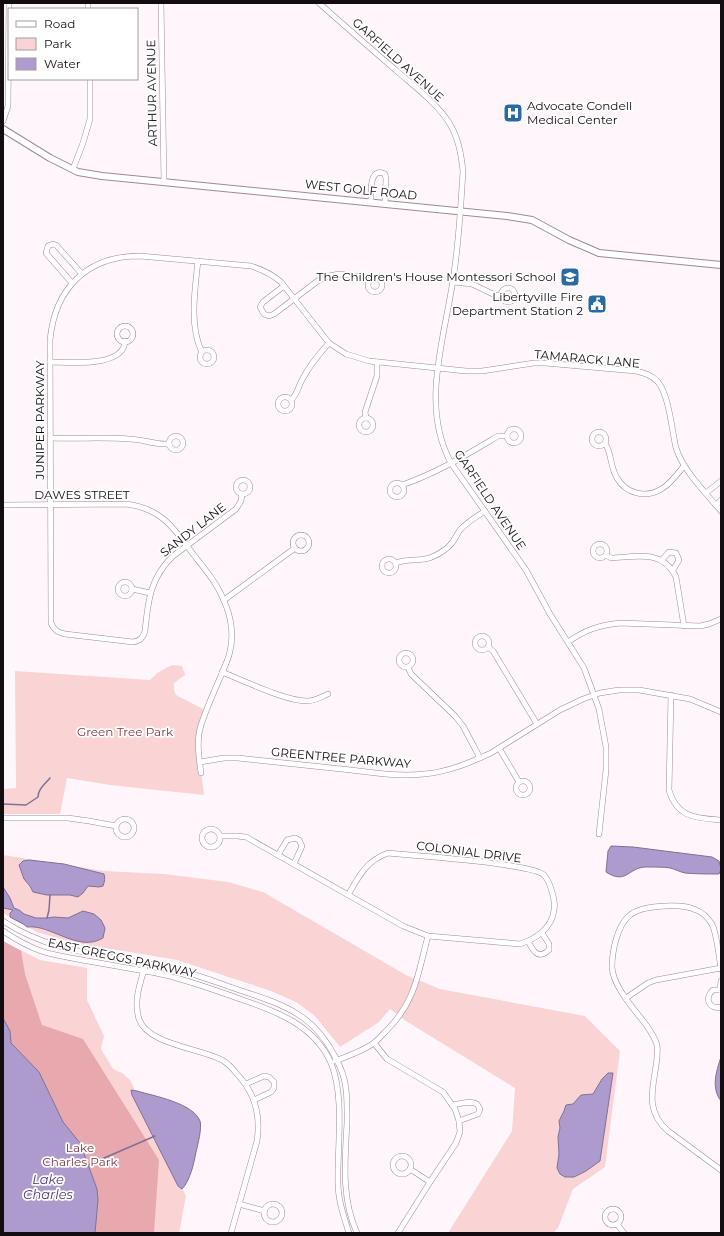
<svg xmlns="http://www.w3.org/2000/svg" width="724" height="1236" font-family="Montserrat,sans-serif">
	<rect width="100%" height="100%" fill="#fff6fc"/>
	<g fill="#fad3d5">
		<path d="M172,665L182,666L185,675L174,683V690L176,695L207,711L199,735L201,770L204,795L110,785L67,778L60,814H3V789L16,788L15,671L150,680L157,673Z"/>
		<path d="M3,855L104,871L164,874L228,882L263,892L406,975L440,989L585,1016L620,1051L605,1167L573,1189L558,1228L553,1233H448L512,1131L515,1088L406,1021L390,1009L379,1022L340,1047L315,1016L296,1002L271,991L177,960L130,952L91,946L68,941L37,932L3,913Z"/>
		<path d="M3,941L40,960L87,968V1000L104,1036L101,1049L113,1069L122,1073L130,1080L186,1196L179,1233H3Z"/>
	</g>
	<path fill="#e8a9ae" d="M3,941L21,951L25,974L42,1025L83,1039L159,1160L154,1233H95L98,1200L97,1189L80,1143L63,1122L39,1072L11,1043L10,1031L3,1018Z"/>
	<g fill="#ae9bcd" stroke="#807095">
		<path d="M611,846L633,847L712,857L719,861L721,869L719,874C707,874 696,874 685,873C680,872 675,869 670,868C665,867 651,867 645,867C628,868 626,885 606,872L608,851Z"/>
		<path d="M29,860L64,864L104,874C105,878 105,881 103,886L99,887L88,886L83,893L78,897L70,895H47L33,892L30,886L24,879L19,865L23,861Z"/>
		<path d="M3,887L10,898L14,908L19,910L24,914L36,918H47L54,917L68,918L83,911L94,914L101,920L105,928L103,938C78,953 51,924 27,927C22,922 16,921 10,917V913L13,910L3,908Z"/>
		<path d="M3,1018L10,1031L11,1043L39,1072L63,1122L80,1143L97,1189L98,1200L95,1233H3Z"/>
		<path d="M721,1057V1101C711,1088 716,1072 721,1057Z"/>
		<path d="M608,1073H613L600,1161L586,1171L574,1177H565L560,1174L557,1168L559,1154L558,1137L560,1128L559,1121L564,1111L566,1105L573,1104L581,1095L593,1094L602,1079Z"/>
		<path d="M131,1090L137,1091C154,1096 193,1103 200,1121C202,1128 198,1144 196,1152C194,1163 190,1181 182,1189L178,1186L132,1095Z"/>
	</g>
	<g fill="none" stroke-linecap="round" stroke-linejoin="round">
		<g stroke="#807095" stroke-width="1.5">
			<path d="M3,804L26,805L38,797C38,789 45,784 50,778"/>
			<path d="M47,918L49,910L50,895"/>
			<path d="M88,1165L155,1136"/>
		</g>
		<defs>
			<g id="minor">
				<path d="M88,3V9"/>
				<path d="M161,3L164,182"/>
				<path d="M319,3C345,26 371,49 398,72C415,87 435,102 448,121C458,136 461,153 463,171C461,205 459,239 454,273C446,335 419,404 451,463L526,570L550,614L584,668L599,709L606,747V770L599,834"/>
				<path d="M3,121L8,106L9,3"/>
				<path d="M73,169L83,143L90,119V79"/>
				<path d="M371,202C371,193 369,166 385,174L386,179L385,204"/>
				<path d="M198,261C195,288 189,327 202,352"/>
				<circle cx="375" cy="285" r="7"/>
				<path d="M453,282L472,284L495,295L501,296"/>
				<path d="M72,283L46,253L48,246L53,244L56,245L82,274"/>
				<path d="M284,286L263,302L260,307L264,314L269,316L274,314L319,280L329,276L339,274L363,277L369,281"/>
				<circle cx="508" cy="295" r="7"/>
				<circle cx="125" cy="334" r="8"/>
				<circle cx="207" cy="357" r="7"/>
				<path d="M50,362C69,362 124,368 125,341"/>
				<circle cx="285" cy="404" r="7"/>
				<path d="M291,400C298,394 298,386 303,378C310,365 319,354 329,343"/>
				<circle cx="366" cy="425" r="7"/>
				<path d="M366,418L365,412L377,376V362"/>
				<circle cx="514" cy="436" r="7"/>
				<circle cx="599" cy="439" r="7"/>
				<circle cx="176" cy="443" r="7"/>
				<path d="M51,438C77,439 103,437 129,439C142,439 155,445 169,444"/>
				<path d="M605,443C612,454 610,467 617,478C626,494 647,499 663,488C671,483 678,473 684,466"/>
				<circle cx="243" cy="487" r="7"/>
				<circle cx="397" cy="490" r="7"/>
				<path d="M402,485C437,473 466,455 498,436H507"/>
				<path d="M706,493L721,481"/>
				<path d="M242,494L241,501L236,509L173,556C150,578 148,601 145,631C143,638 140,641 133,642L65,634C57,632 54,630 51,623L50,340C55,288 87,256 140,256L251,266C263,270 272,274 281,282L329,343L346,354L369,361L466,371H482L534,363H545L636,371C644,373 652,375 658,382C669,395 672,431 676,448C684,472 705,492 721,511"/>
				<path d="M3,505L126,504C159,508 172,525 190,550C202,566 217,582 224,601C231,616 234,635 230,651C229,658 225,665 223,671C215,689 207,707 201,725C196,741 199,757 201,773"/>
				<path d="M716,505L721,500"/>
				<circle cx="301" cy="543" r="8"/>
				<circle cx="600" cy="551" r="7"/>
				<path d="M606,555L611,558C636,557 663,549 676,577L684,626"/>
				<circle cx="389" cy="566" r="7"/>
				<path d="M662,560L669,552L676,553L679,560L673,570"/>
				<path d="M396,563C407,558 421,562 432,557C439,554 447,549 452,543C455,539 457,534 460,530C467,522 476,517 485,511"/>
				<circle cx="125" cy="589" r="7"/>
				<path d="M132,589L150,593"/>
				<path d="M224,600L295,548"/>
				<circle cx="482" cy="643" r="7"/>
				<path d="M568,642C585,630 599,625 620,623L700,626L709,624L721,619"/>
				<path d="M488,647L493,651L537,724"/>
				<circle cx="406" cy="660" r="7"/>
				<path d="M408,667L411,674L455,716L463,726L480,758"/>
				<path d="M222,672C244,681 286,701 307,701C315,701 321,697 328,694"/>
				<path d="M671,695L669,790C677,818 696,818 721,820"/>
				<path d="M499,748L519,782"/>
				<path d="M200,762L224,758H238C275,762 313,766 351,770C375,773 400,777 424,774C448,772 469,763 491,753L560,710L583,699L600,693L619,690H639L690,699L721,712"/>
				<circle cx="523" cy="788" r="7"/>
				<path d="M3,818H68L89,821L116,826"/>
				<circle cx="125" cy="828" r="9"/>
				<circle cx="211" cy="838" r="9"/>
				<path d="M220,836H237L246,837L403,926L428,936L520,944C536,939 552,928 554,910C556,902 550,881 544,875C537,869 515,867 506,865C466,859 427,857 388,853C366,861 359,876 348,895"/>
				<path d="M278,855L287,840L295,838L299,840L302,846L294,864"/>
				<path d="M3,921C53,954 105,954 161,966C188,971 213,981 239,990C288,1006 318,1016 340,1067C348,1084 347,1105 347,1123C345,1160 341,1198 357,1233"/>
				<path d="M3,931C15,939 27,946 41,951C56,956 72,958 88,961C111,965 133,969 156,973C186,979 214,990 243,1000C278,1012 315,1026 331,1063C345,1097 337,1147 338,1183C338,1200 344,1217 349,1233"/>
				<path d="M528,941C533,951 538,960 549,950V944L542,933"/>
				<path d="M146,963C141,981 133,1000 139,1019C148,1045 200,1048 222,1060C228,1063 233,1069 237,1074C255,1093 261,1115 257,1141L231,1233"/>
				<path d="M721,969C719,956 717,935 712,924C708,918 702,912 696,910C682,903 640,905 629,916C617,926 612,952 612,967C613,987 635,1010 647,1026C651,1032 655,1038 657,1045C658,1052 657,1059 656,1066C652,1091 646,1112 668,1131L721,1170"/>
				<path d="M720,990L721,981"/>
				<path d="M721,990H713C704,998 709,1010 721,1007"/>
				<path d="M626,998L648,983L656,980L721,968"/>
				<path d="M374,1043L387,1059L443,1092L455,1109L459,1121L460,1132L456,1143L430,1182L398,1233"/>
				<path d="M335,1061C348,1056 363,1051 374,1043C379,1039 383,1034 387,1030C416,1001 418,973 428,936"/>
				<path d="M246,1084L264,1076L269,1077L274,1082V1088L271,1092L254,1100"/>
				<path d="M452,1105C461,1104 469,1100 477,1104L480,1109L478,1114L459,1121"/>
				<circle cx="402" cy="1165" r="9"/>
				<path d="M410,1169L430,1182"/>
				<path d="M239,1204L265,1211"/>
				<circle cx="273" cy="1213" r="9"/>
				<circle cx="613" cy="1217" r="8"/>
				<path d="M617,1224L624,1233"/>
			</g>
			<path id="tertiary" d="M3,129L50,158L78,172L102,176L507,216L532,220L569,240L599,253L721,265"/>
		</defs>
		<use href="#minor" stroke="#9e8997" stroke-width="6"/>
		<use href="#tertiary" stroke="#9e8997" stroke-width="8"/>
		<use href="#minor" stroke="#fff" stroke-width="5"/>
		<use href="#tertiary" stroke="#fff" stroke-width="6"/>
	</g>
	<defs>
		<symbol id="hospital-square" viewBox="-11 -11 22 22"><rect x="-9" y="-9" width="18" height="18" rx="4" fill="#296ba1" stroke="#fff"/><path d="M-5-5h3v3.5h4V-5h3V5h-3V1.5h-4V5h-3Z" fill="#fff"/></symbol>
		<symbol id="school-square" viewBox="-11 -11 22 22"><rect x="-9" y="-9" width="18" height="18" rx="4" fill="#296ba1" stroke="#fff"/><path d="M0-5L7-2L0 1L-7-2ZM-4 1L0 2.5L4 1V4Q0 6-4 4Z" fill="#fff"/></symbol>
		<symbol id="civic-square" viewBox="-11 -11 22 22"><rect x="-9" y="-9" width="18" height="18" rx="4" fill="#296ba1" stroke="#fff"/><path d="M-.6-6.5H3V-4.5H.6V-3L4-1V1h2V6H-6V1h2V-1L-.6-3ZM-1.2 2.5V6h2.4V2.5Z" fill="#fff"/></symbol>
	</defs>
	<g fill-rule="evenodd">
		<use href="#hospital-square" x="502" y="102" width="22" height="22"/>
		<use href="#school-square" x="559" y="266" width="22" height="22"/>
		<use href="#civic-square" x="586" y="293" width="22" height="22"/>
	</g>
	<g text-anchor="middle" stroke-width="3.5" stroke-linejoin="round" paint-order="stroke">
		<g font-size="12" fill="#130c11" stroke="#fff">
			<text transform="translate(398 60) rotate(42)" y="4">GARFIELD AVENUE</text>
			<text transform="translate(152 93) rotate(-91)" y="4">ARTHUR AVENUE</text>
			<text transform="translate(361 190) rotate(6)" y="4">WEST GOLF ROAD</text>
			<text transform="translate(587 359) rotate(5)" y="4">TAMARACK LANE</text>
			<text transform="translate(40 420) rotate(-90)" y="4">JUNIPER PARKWAY</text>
			<text x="82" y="499">DAWES STREET</text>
			<text transform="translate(490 500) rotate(56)" y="4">GARFIELD AVENUE</text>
			<text transform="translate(193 530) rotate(-38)" y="4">SANDY LANE</text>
			<text transform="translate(341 758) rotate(5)" y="4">GREENTREE PARKWAY</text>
			<text transform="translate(469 852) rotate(7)" y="4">COLONIAL DRIVE</text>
			<text transform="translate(122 958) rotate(12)" y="4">EAST GREGGS PARKWAY</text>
		</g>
		<g font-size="12" fill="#130c11" stroke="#fff" text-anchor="end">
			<text x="527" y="110" text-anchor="start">Advocate Condell<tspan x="527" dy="14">Medical Center</tspan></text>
			<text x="556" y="281">The Children's House Montessori School</text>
			<text x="583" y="301">Libertyville Fire<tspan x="583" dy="14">Department Station 2</tspan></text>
		</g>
		<g font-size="12" fill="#813640" stroke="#fff">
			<text x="125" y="736">Green Tree Park</text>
			<text x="80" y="1152">Lake<tspan x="80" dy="14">Charles Park</tspan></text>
		</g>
		<g font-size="13" font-style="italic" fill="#4e3371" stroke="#fff">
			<text x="48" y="1184">Lake<tspan x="48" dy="15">Charles</tspan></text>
		</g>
	</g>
	<rect width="724" height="1236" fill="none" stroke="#130c11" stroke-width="8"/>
	<rect x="8" y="8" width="130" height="72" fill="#ffffff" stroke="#a19ea0"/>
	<rect x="16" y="21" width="20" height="6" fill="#ffffff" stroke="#a19ea0"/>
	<text x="44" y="28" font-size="12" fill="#130c11">Road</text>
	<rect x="16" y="38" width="20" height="12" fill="#fad3d5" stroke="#a19ea0"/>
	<text x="44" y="48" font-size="12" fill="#130c11">Park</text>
	<rect x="16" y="58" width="20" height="12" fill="#ae9bcd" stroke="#a19ea0"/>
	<text x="44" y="68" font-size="12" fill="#130c11">Water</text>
</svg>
